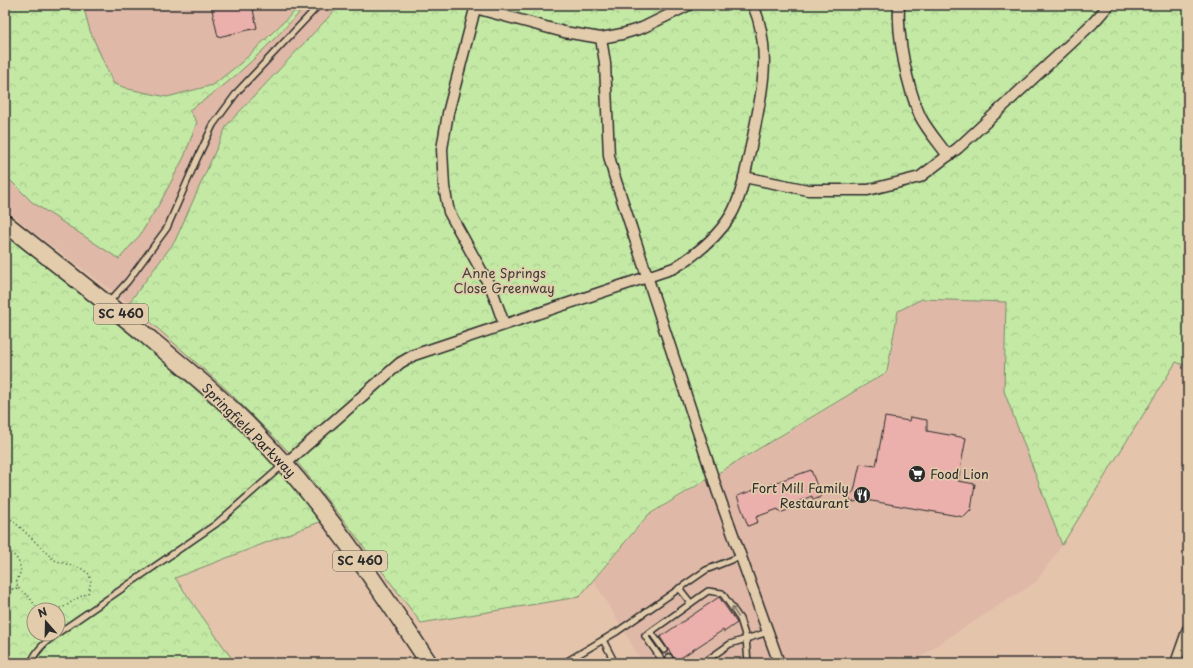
<svg xmlns="http://www.w3.org/2000/svg" width="1193" height="668" font-family="'Playpen Sans',sans-serif">
	<defs>
		<pattern id="forest-crowns" width="20" height="18" patternUnits="userSpaceOnUse"><rect width="20" height="18" fill="#c3e9a4"/><path d="M2 6a3 3 0 1 1 6 0M12 15a3 3 0 1 1 6 0" fill="none" stroke="#a8c88d"/></pattern>
	</defs>
	<rect width="100%" height="100%" fill="#e5c4ac"/>
	<filter id="ink" filterUnits="userSpaceOnUse"><feTurbulence type="fractalNoise" baseFrequency=".025" numOctaves="2"/><feDisplacementMap in="SourceGraphic" scale="8" xChannelSelector="R" yChannelSelector="G"/><feConvolveMatrix kernelMatrix="1 2 1 2 8 2 1 2 1" color-interpolation-filters="sRGB"/></filter>
	<g filter="url(#ink)">
		<g fill="#dfb8a7">
			<path d="M5,5H340L227,125L175,241L129,303L33,232L5,208Z"/>
			<path d="M922,299L1005,302L1004,391L1062,545L1036,582L940,643L913,663H643L594,581L649,516L889,372L899,311Z"/>
		</g>
		<g fill="url(#forest-crowns)" stroke="#778a68" fill-rule="evenodd">
			<path d="M5,5H83L90,31L113,83L128,89L167,97L213,85L242,62L301,5H307C270,43 235,82 189,110L197,122L184,157L161,201L140,235L119,259L32,202L5,175Z"/>
			<path d="M340,5H1188V367L1176,362L1062,545L1004,391L1006,302L922,299L898,311L887,372L648,515L579,597L421,623L339,514L288,451L228,391L129,303L175,241L227,125Z"/>
			<path d="M5,233L154,353L218,409L272,463L322,521L175,578L235,663H5ZM34,610H58V634H34Z"/>
		</g>
		<g fill="#ebb0ac" stroke="#2b2b2b">
			<path d="M211,5H252L257,28L218,37Z"/>
			<path d="M885,417L909,421L910,417L927,420V431L966,438L958,481L975,484L971,510L964,517L860,499L855,502L850,501L849,496L854,491L860,464L876,466Z"/>
			<path d="M811,470L821,497L813,500L812,496L789,505L790,509L780,513L778,509L756,517L758,522L748,526L737,496Z"/>
			<path d="M719,597L737,623L724,632L723,630L676,661L660,637Z"/>
		</g>
		<g fill="none" stroke-linecap="round" stroke-linejoin="round">
			<defs>
				<g id="lane">
					<path d="M108,303L128,281L167,228L197,159L213,125L238,91L319,5"/>
					<path d="M679,588L691,603"/>
					<path d="M651,632L664,650"/>
					<path d="M58,633L216,524L283,465"/>
					<path d="M603,640L615,663"/>
					<path d="M669,657L672,663"/>
					<path d="M31,663C36,650 45,642 57,634"/>
					<path d="M564,663L618,631L706,570L741,556"/>
					<path d="M664,663L645,636L708,591L722,593L740,619L746,638L748,663"/>
					<path d="M703,663L730,644L768,632"/>
				</g>
				<g id="street">
					<path d="M476,5L448,113L442,149L444,187L449,212L492,290L504,324"/>
					<path d="M899,5C897,37 907,86 920,116C927,130 939,143 948,156"/>
					<path d="M475,8L564,32L601,38L622,34L642,28L689,5"/>
					<path d="M601,38L605,63L609,156L614,175L717,490L779,663"/>
					<path d="M744,177L808,190H868L920,177L958,148L1093,23L1109,5"/>
					<path d="M284,465L400,363L414,355L674,268C697,254 717,238 731,215C742,196 745,172 750,151C760,102 774,53 753,5"/>
					<path d="M1176,663L1188,629"/>
				</g>
				<path id="primary" d="M5,223C55,263 106,302 155,343C194,375 233,407 267,445C329,511 379,588 429,663"/>
			</defs>
			<use href="#lane" stroke="#2b2b2b" stroke-width="8"/>
			<use href="#street" stroke="#2b2b2b" stroke-width="13"/>
			<use href="#primary" stroke="#2b2b2b" stroke-width="19"/>
			<g stroke="#2b2b2b" stroke-width="1.5" stroke-dasharray="1 3" stroke-linecap="butt">
				<path d="M5,514L23,530L54,560L82,569L89,574L91,582L88,593L74,600L66,606L53,610"/>
				<path d="M5,547C11,553 18,557 20,566C22,573 18,576 17,581C16,591 25,592 30,598C33,602 35,607 40,610"/>
				<path d="M5,585L12,589L18,588"/>
				<path d="M5,647L14,663"/>
			</g>
			<use href="#lane" stroke="#e3ccac" stroke-width="5"/>
			<use href="#street" stroke="#e3ccac" stroke-width="10"/>
			<use href="#primary" stroke="#e3ccac" stroke-width="16"/>
		</g>
		<defs><path id="oneway-shaft" d="M-6 0H5M1.5-3L5.5 0L1.5 3" fill="none" stroke-width="1.6" stroke-linecap="round" stroke-linejoin="round"/></defs>
		<use stroke="#877c6c" href="#oneway-shaft" transform="translate(735 612) rotate(-124)"/>
	</g>
	<defs>
		<symbol id="supermarket-disc" viewBox="-11 -11 22 22"><circle r="9.5" fill="#2b2b2b" stroke="#e3ccac"/><path d="M-6-5.5h2.5l.6 2H6L4.5 2H-2.5L-4.4-4H-6ZM-1.5 3.2a1.3 1.3 0 1 0 .1 0ZM3 3.2a1.3 1.3 0 1 0 .1 0Z" fill="#fff"/></symbol>
		<symbol id="restaurant-disc" viewBox="-11 -11 22 22"><circle r="9.5" fill="#2b2b2b" stroke="#e3ccac"/><path d="M-5-6h1v4h1v-4h1v4h1v-4h1v5L-1.5 .5V6h-2V.5L-5-1ZM5-6V6H3V1.5H1.5Q1.5-4 5-6Z" fill="#fff"/></symbol>
	</defs>
	<g fill-rule="evenodd">
		<use href="#supermarket-disc" x="907" y="464" width="20" height="20"/>
		<use href="#restaurant-disc" x="852" y="485" width="20" height="20"/>
	</g>
	<g text-anchor="middle" stroke-width="3.5" stroke-linejoin="round" paint-order="stroke">
		<g fill="#e3ccac" stroke="#625b52" stroke-width="1">
			<rect x="94" y="304" width="54" height="20" rx="3"/>
			<rect x="333" y="551" width="54" height="20" rx="3"/>
		</g>
		<g font-size="12" font-weight="bold" fill="#2b2b2b">
			<text x="121" y="318">SC 460</text>
			<text x="360" y="565">SC 460</text>
		</g>
		<g font-size="13" fill="#3a3e37" stroke="#e3ccac">
			<text x="504" y="278">Anne Springs<tspan x="504" dy="15">Close Greenway</tspan></text>
		</g>
		<g font-size="13" fill="#2b2b2b" stroke="#e3ccac">
			<text transform="translate(249 430) rotate(45)" y="5">Springfield Parkway</text>
		</g>
		<g font-size="13" fill="#2b2b2b" stroke="#e3ccac" text-anchor="start">
			<text x="930" y="479">Food Lion</text>
			<text x="849" y="493" text-anchor="end">Fort Mill Family<tspan x="849" dy="15">Restaurant</tspan></text>
		</g>
	</g>
	<rect width="1193" height="668" fill="none" stroke="#e3ccac" stroke-width="20"/>
	<rect x="10" y="10" width="1173" height="648" fill="none" stroke="#2b2b2b" stroke-width="1.5" filter="url(#ink)"/>
	<g transform="translate(46 622) rotate(340)"><circle r="19" fill="#e3ccac" stroke="#998c78"/>
	<path d="M0-3L7 15L0 10L-7 15Z" fill="#2b2b2b"/>
	<text y="-6" font-size="11" font-weight="bold" text-anchor="middle" fill="#2b2b2b">N</text>
	</g>
</svg>
